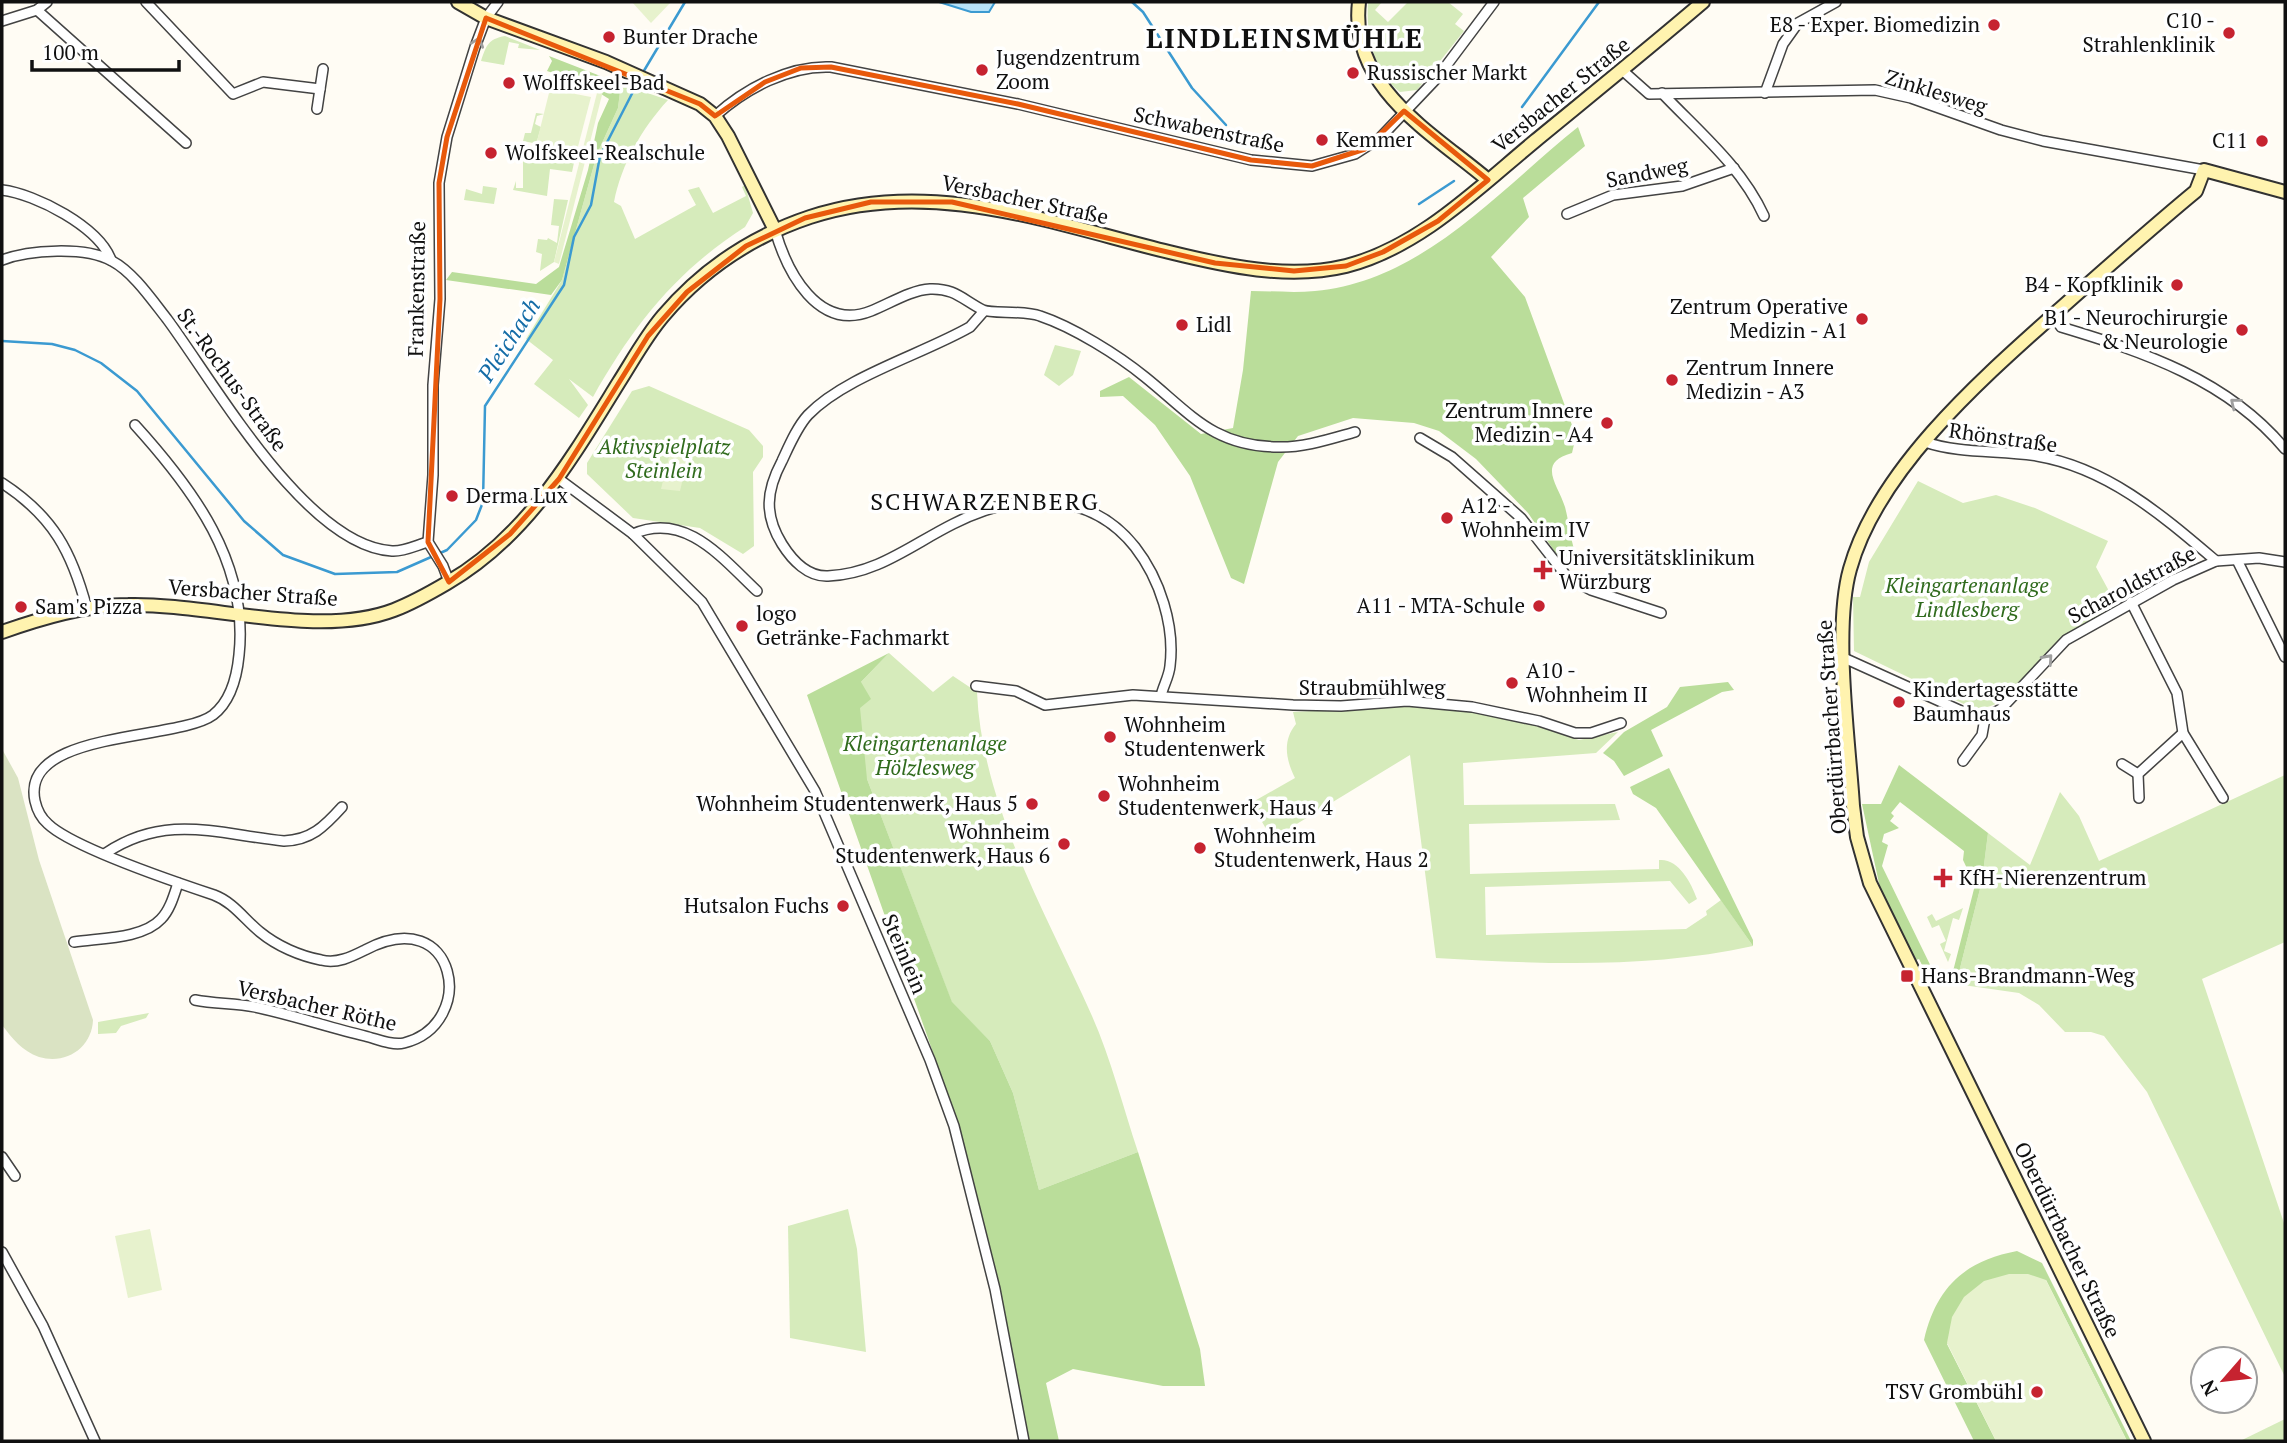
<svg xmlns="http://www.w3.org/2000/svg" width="2287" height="1443" font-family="'PT Serif',serif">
	<rect width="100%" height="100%" fill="#fffcf4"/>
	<g fill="#d6ebbb">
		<path d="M1368,2H1382L1375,10L1388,22L1408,2H1448L1463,14L1455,24L1464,31L1417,90L1400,92C1373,72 1366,34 1368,2Z"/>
		<path d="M505,36L540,50L518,48L519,44L509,42L504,65L481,61C486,46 488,39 505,36Z"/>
		<path d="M621,84L668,100C642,128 621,165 614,202L621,206L635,239L696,205L688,190L699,187L713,213L746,196L742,187L745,185L753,213L745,227C675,272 633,326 593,397L569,379L588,405L579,418L534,384L553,360L526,339L562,280L597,154L618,108Z"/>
		<path d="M536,113L544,114L537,116L535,124L541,127L535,148L575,158L572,172L550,169L547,196L513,190L516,181V188H523V148L532,150L533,143L523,141L525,133H531Z"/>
		<path d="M483,186L497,188L494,204L464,200L466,189L482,194Z"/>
		<path d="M554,199L568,200L554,262L540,271L542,254L536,252L538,239L547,240L548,238L557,243L559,226L551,225Z"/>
		<path d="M1055,345L1081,351L1073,375L1059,386L1044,375Z"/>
		<path d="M649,386L749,430L763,446V457L753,472L754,546L743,554L700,528L633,518L587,474V463L632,391Z"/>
		<path d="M1918,481L1963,503L1996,495L2035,508L2108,541L2096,567L2117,606C2100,616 2080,624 2064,636C2035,657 2014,713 1972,708L1854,651L1853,597H1860L1869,562Z"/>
		<path d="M889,653L933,692L953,676L977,692C982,806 1047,914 1092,1016C1111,1059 1123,1107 1138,1152L1039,1190L1013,1093L990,1041L952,1003L867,779L856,761L861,682Z"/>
		<path d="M1405,706L1464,709L1522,721L1579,740L1618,732L1596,753L1463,763L1464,805L1615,804L1620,820L1469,824L1470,874L1659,869V860C1678,858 1691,882 1697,899L1689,904L1670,881L1485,887L1486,935L1686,929L1707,915L1706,911L1721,900L1753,946C1648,969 1542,964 1436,958L1410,755L1272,839L1251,803L1295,778C1286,760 1282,741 1296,724L1293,712Z"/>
		<path d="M2285,775V942L2202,979L2285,1226V1377L2147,1092L2104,1036L2091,1032H2065L2039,1005L2019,993L1956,984L1982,881L1988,833L2030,865L2060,792L2079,816L2099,861Z"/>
		<path d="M1963,908L1959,920L1953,918L1944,951L1951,954L1948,962L1940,944L1946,941L1939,925L1932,928L1927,917L1932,914L1936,921Z"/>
		<path d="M149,1013L146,1018L121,1026L116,1033L98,1034V1022Z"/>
		<path d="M848,1209L857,1249L866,1352L790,1338L788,1226Z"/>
		<path d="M2285,1419V1441H2240Z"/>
	</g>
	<g fill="#badd9a">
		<path d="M549,56L621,84L618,108L597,154L562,280L551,295L446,280L452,272L536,284L559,267L588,170L598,123L609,99L585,84L547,71L552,61Z"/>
		<path d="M1578,127L1585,146L1523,198L1529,217L1491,257L1525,297L1576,436L1572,453C1536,463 1558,484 1565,507C1569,522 1570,537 1575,552L1563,559L1555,552L1528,513L1476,459L1439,431L1414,423L1353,418L1298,436L1278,462L1244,584L1231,578L1190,476L1155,425L1123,396L1100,397V391L1129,377L1201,434L1233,428L1243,370L1251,291C1272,291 1294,293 1315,291C1423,281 1498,191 1578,127Z"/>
		<path d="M889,653L861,682L871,699L860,708L867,779L952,1002L990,1041L1013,1093L1039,1190L1138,1152L1200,1349L1205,1386H1163L1073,1369L1046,1383L1059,1441H1027L948,1095L807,695Z"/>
		<path d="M1728,682L1734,690L1722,692L1651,730L1663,756L1624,776L1614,761L1603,753L1624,732L1667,707L1680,687Z"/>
		<path d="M1899,765L1988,833L1982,881L1956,984L1950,983L1975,885L1963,860L1964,851L1900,802L1891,813L1894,816L1890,821L1899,828L1884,834L1882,842L1888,845L1882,866L1937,979L1921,971L1924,969L1919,959L1916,960L1880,888L1862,804H1881Z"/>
		<path d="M1669,768L1753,940V946L1656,808L1633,794L1630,787Z"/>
		<path d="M2017,1251L2042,1263L2131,1441H2127L2046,1280L1947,1344L1996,1441H1974L1924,1340C1936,1288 1964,1261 2017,1251Z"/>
	</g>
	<path fill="#dae3c3" d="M2,749L18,778L39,860L93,1020C92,1047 67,1065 39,1057C22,1051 12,1038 2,1025Z"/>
	<g fill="#e7f2cd">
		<path d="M632,2H671L651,23Z"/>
		<path d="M550,89L591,97L575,158L535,149Z"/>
		<path d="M598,89L603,91L559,264L554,262Z"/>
		<path d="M670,453L688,457L680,491L661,489Z"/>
		<path d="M150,1229L162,1290L128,1298L115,1236Z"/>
		<path d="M2009,1274H2028L2046,1280L2127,1441H1996L1947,1343L1952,1317L1964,1297L1984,1281Z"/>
	</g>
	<path fill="#b7e2f8" stroke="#3b9ad1" stroke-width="2" d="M939,2H995L989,12H971Z"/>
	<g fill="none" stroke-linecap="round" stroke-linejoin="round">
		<g stroke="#3b9ad1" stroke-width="2.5">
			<path d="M1132,2L1143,12L1192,88L1226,125"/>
			<path d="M642,74L685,2"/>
			<path d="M1522,107L1599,2"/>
			<path d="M1419,204L1454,181"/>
			<path d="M2,341L52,344L75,350L101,363L137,391L244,521L283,555L335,574L397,572L447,550L476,520L483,502L485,406L564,285L574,237L591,205L600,156L639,80"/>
		</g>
		<defs>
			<g id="street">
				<path d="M146,2L233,94L263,82L320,89L317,109"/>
				<path d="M37,10L186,143"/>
				<path d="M2,21L37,10L47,2"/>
				<path d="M1622,70L1649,94L1875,90L1911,98L2001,130L2043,141L2204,170"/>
				<path d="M320,89L323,69"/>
				<path d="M1662,93C1699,132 1741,166 1764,216"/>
				<path d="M1765,93L1783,44L1798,23L1836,2"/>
				<path d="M715,116C745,89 789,65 831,67L1018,104L1251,160L1312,166L1355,154L1380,138L1437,78L1494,2"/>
				<path d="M2,190C36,194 99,227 111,260"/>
				<path d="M1567,214L1613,195L1682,186L1734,168"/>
				<path d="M775,230C787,272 818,332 871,311C889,304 911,290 930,289C955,288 963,300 983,310C992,314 1024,310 1040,316C1073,327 1118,355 1145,377C1191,414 1213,446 1277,447C1303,448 1330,439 1355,432"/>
				<path d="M2,260C29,250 85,246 112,261C133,272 152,300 167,319C214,382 306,546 392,551C403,552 417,545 428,542"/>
				<path d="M984,311L970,327C923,354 844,377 808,415C797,427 789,446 782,461C766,491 764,515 782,544C792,560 808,577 828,576C877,574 911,545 953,524C1015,492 1089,489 1135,547C1160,579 1175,626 1170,666C1169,677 1163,686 1161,696"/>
				<path d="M2053,315L2061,327C2144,352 2228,380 2285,449"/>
				<path d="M135,425C193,489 249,563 239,655C237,676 231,701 213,715C178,741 20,730 35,801C37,810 41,818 48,824C72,847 178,883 214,895C233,902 245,920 260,932C277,946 300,956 321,960C337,964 351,957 365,950C457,901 479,1024 404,1043C392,1046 377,1039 365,1036C328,1027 292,1015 255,1007C235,1003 215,1004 195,1000"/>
				<path d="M1420,438L1452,457L1521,518L1568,578L1591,590L1661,613"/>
				<path d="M1925,442C1960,454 2000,450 2037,456C2108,468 2163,516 2216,561"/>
				<path d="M559,479L633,534L702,602L815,791L930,1060L954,1126L995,1289L1024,1441"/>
				<path d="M2,483C53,516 72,552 87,609"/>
				<path d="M633,534C685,511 722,558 757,591"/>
				<path d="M2237,560L2285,657"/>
				<path d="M449,582L443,566L428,542L433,475V385L440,299L439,183L447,137L475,47L486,18L498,2"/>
				<path d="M2131,602L2177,693L2183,733L2223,798"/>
				<path d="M1844,658L1968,714L1985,718L2001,709L2066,640L2173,580L2216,561L2259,558L2285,562"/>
				<path d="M976,686L1016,691L1045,705L1133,695L1293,705L1341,706L1407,701L1472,707L1539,721L1575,733H1591L1621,723"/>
				<path d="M1963,761L1982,735L1985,718"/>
				<path d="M2122,764L2138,774"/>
				<path d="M2139,798L2138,774L2183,733"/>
				<path d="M106,853C166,813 217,834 284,841C311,840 324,827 342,807"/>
				<path d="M74,942C99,938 143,939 161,919C170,910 174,895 178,883"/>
				<path d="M2,1157L15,1176"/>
				<path d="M2,1252L43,1326L95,1441"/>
			</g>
			<g id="secondary">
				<path d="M458,2L486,18L606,62L700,104L715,116L728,136L775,230"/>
				<path d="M1359,2C1349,87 1431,132 1488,180"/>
				<path d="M2,632C42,618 85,605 128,605C209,603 318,639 394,610C412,603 430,593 447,583C527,537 572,458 619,382C633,360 646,336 663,316C702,270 753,236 810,217C931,177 1051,223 1169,252C1226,266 1288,280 1346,266C1420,247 1478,188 1535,141C1591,95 1648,49 1703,2"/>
				<path d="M2144,1441L1870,883L1857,837L1853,806C1849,742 1833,629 1850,569C1878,468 1985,376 2060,309C2105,269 2150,229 2196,191L2204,170L2285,192"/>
			</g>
		</defs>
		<use href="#street" stroke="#434343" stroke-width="12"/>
		<use href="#secondary" stroke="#323232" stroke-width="16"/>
		<use href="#street" stroke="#fff" stroke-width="9"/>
		<use href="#secondary" stroke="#fff3af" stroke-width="12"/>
	</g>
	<defs><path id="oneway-chevron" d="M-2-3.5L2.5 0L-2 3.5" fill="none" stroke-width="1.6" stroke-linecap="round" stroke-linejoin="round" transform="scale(1.75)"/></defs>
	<g stroke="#9f9f9f">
		<use href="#oneway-chevron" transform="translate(478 42) rotate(-71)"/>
		<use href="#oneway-chevron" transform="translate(2235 403) rotate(-141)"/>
		<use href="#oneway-chevron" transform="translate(2048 659) rotate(-48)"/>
	</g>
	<path fill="none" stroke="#e8590c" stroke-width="5" stroke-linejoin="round" d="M486,18L700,104L715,116L765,82L801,68L831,67L1018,104L1251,160L1312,166L1365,149L1404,111L1488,180L1438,221L1383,252L1346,266L1294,271L1215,263L952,202H871L805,218L746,246L687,292L648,336L559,479L510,534L449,582L428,542L440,299L439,183L447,137Z"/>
	<g fill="#c62330" stroke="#fff" stroke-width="2.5">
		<circle cx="1994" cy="25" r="7"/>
		<circle cx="2229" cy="33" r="7"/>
		<circle cx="609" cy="37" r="7"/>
		<circle cx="982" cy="70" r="7"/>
		<circle cx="1353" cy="73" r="7"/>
		<circle cx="509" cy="83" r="7"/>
		<circle cx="1322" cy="140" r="7"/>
		<circle cx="2262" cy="141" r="7"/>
		<circle cx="491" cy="153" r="7"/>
		<circle cx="2177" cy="285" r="7"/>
		<circle cx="1862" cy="319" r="7"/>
		<circle cx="1182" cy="325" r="7"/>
		<circle cx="2242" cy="330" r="7"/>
		<circle cx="1672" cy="380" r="7"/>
		<circle cx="1607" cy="423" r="7"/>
		<circle cx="452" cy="496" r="7"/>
		<circle cx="1447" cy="518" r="7"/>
		<path d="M1539.5 559.5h7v7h7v7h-7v7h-7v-7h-7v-7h7z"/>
		<circle cx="1539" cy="606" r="7"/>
		<circle cx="21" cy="607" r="7"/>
		<circle cx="742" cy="626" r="7"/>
		<circle cx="1512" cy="683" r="7"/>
		<circle cx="1899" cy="702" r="7"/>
		<circle cx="1110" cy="737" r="7"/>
		<circle cx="1104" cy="796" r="7"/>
		<circle cx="1032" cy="804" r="7"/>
		<circle cx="1064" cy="844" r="7"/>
		<circle cx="1200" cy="848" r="7"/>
		<path d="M1939.5 867.5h7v7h7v7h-7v7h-7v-7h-7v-7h7z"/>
		<circle cx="843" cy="906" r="7"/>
		<rect x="1900" y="969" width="14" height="14" rx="3.5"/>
		<circle cx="2037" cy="1392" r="7"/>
	</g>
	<g text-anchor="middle" stroke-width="7" stroke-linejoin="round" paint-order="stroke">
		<g font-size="21" fill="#101010" stroke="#fff" text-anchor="start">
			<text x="2215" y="28" text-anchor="end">C10 -<tspan x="2215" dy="24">Strahlenklinik</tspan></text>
			<text x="1980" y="32" text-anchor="end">E8 - Exper. Biomedizin</text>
			<text x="623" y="44">Bunter Drache</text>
			<text x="996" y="65">Jugendzentrum<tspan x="996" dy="24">Zoom</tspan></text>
			<text x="1367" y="80">Russischer Markt</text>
			<text x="523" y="90">Wolffskeel-Bad</text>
			<text x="1336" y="147">Kemmer</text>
			<text x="2248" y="148" text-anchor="end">C11</text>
			<text x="505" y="160">Wolfskeel-Realschule</text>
			<text x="2163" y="292" text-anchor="end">B4 - Kopfklinik</text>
			<text x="1848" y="314" text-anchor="end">Zentrum Operative<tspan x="1848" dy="24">Medizin - A1</tspan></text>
			<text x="2228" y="325" text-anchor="end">B1 - Neurochirurgie<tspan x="2228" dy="24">&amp; Neurologie</tspan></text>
			<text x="1196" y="332">Lidl</text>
			<text x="1686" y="375">Zentrum Innere<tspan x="1686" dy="24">Medizin - A3</tspan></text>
			<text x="1593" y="418" text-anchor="end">Zentrum Innere<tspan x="1593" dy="24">Medizin - A4</tspan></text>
			<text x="466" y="503">Derma Lux</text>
			<text x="1461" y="513">A12 -<tspan x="1461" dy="24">Wohnheim IV</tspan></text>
			<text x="1559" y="565">Universitätsklinikum<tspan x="1559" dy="24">Würzburg</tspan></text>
			<text x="1525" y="613" text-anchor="end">A11 - MTA-Schule</text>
			<text x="35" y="614">Sam's Pizza</text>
			<text x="756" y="621">logo<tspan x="756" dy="24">Getränke-Fachmarkt</tspan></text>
			<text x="1526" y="678">A10 -<tspan x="1526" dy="24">Wohnheim II</tspan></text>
			<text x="1913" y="697">Kindertagesstätte<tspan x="1913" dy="24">Baumhaus</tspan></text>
			<text x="1124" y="732">Wohnheim<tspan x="1124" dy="24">Studentenwerk</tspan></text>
			<text x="1118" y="791">Wohnheim<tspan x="1118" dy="24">Studentenwerk, Haus 4</tspan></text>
			<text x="1018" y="811" text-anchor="end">Wohnheim Studentenwerk, Haus 5</text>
			<text x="1050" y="839" text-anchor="end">Wohnheim<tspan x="1050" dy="24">Studentenwerk, Haus 6</tspan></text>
			<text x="1214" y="843">Wohnheim<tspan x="1214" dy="24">Studentenwerk, Haus 2</tspan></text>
			<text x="1959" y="885">KfH-Nierenzentrum</text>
			<text x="829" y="913" text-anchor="end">Hutsalon Fuchs</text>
			<text x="1921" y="983">Hans-Brandmann-Weg</text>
			<text x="2023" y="1399" text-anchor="end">TSV Grombühl</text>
		</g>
		<g font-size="21" fill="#101010" stroke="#fff">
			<text transform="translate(1936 92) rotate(17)" y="7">Zinklesweg</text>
			<text transform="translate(1561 95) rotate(-39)" y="7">Versbacher Straße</text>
			<text transform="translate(1209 130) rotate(12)" y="7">Schwabenstraße</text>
			<text transform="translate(1647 173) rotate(-11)" y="7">Sandweg</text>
			<text transform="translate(1025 200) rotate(12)" y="7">Versbacher Straße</text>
			<text transform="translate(417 289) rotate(-89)" y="7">Frankenstraße</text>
			<text transform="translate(232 380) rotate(54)" y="7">St.-Rochus-Straße</text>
			<text transform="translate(2003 438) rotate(8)" y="7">Rhönstraße</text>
			<text transform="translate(2132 585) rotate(-28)" y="7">Scharoldstraße</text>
			<text transform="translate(253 593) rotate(4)" y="7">Versbacher Straße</text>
			<text x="1372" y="695">Straubmühlweg</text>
			<text transform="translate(1832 727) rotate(-94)" y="7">Oberdürrbacher Straße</text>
			<text transform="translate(904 954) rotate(67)" y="7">Steinlein</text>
			<text transform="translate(317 1006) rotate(13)" y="7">Versbacher Röthe</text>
			<text transform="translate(2067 1240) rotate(64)" y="7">Oberdürrbacher Straße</text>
		</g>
		<g font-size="21" font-style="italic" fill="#306b1d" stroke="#fff">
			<text x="664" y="454">Aktivspielplatz<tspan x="664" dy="24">Steinlein</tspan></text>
			<text x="1967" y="593">Kleingartenanlage<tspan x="1967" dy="24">Lindlesberg</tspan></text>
			<text x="925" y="751">Kleingartenanlage<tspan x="925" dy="24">Hölzlesweg</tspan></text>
		</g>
		<g font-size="23" font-style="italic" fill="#146ca7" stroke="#fff">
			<text transform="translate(509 340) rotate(-57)" y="8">Pleichach</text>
		</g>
		<g font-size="24" letter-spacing="2" fill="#101010" stroke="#fff">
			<text x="985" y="510">SCHWARZENBERG</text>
		</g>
		<g font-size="28" font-weight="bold" letter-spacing="2" fill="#101010" stroke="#fff">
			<text x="1285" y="48">LINDLEINSMÜHLE</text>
		</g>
	</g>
	<rect width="2287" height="1443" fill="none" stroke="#101010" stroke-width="7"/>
	<g transform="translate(2224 1380) rotate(242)"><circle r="33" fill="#ffffff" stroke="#9f9f9f" stroke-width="2"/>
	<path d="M0-5L12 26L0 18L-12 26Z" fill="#c62330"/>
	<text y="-10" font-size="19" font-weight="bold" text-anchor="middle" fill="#101010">N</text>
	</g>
	<path d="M32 60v10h147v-10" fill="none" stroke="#101010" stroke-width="3.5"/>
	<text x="42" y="60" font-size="21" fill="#101010" stroke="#ffffff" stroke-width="5" paint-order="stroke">100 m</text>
</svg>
